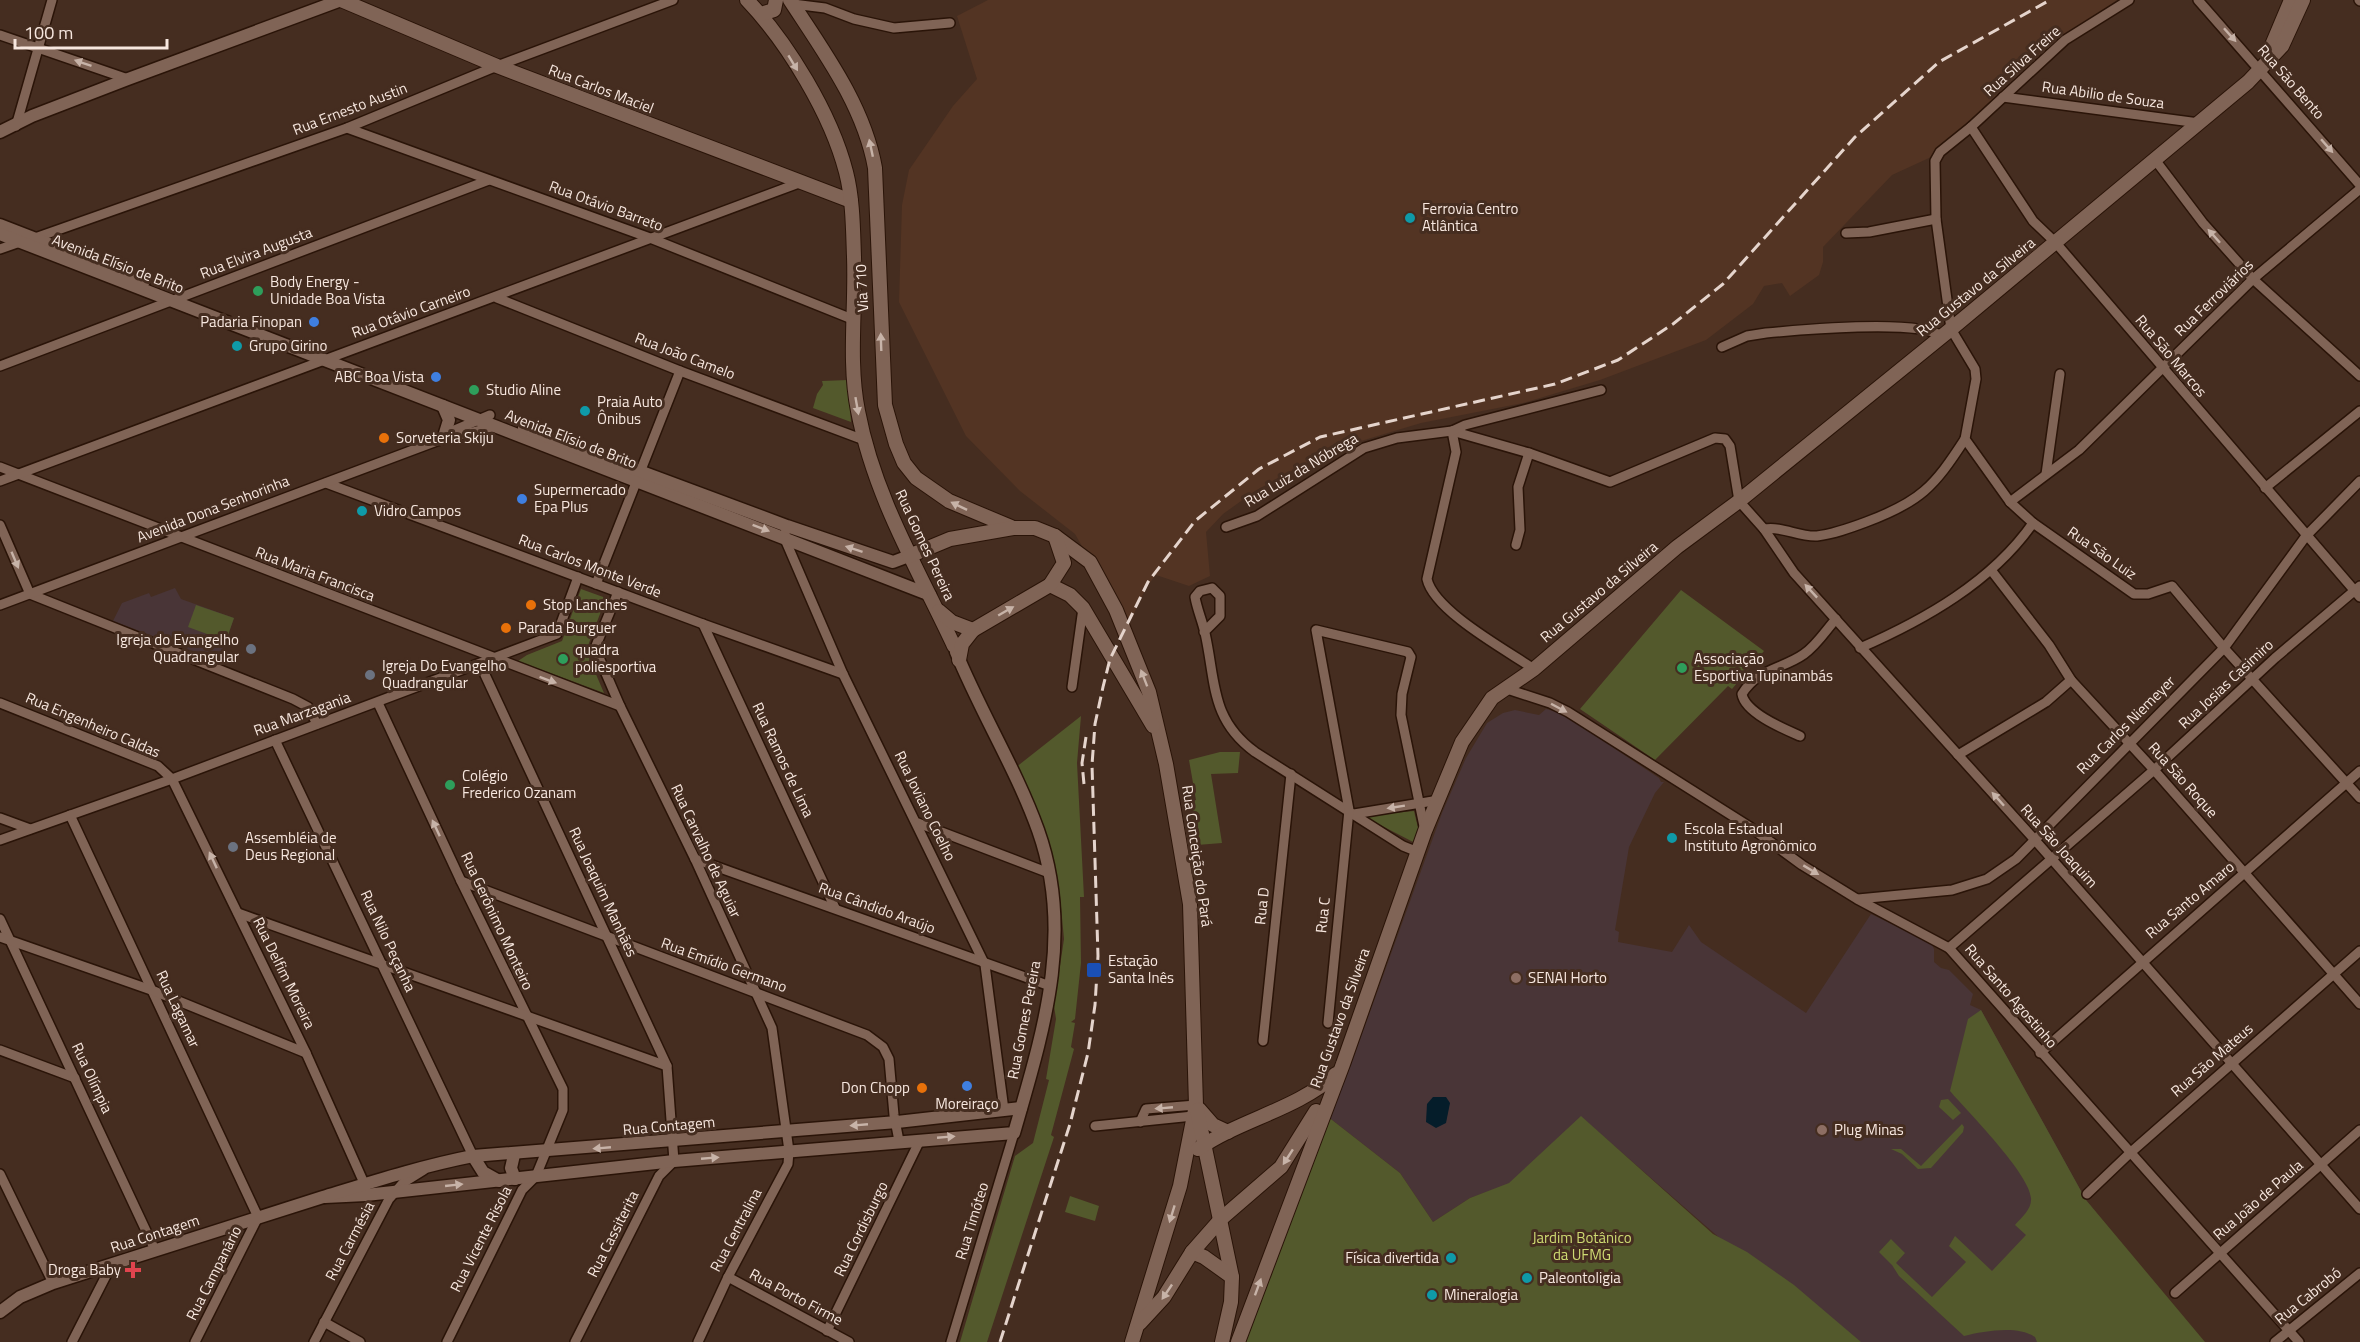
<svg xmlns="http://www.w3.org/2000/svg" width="2360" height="1342" font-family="'Titillium Web',sans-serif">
	<rect width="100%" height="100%" fill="#452d20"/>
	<path fill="#533423" d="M988,0H2117L2054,43L1980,115L1929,158L1892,175L1823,247V262L1819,275L1790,296L1782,283L1764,286L1753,304L1706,340L1600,380L1523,403L1421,423L1331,450L1255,491L1223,514L1206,532L1210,576L1189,586L1156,575L1147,586L1131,620L1119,611L1075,534L1020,491L966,436L899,302L902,205L909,170L953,106L977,79L957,16Z"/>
	<g fill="#493537">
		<path d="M175,588L181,599L234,618L219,661L113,621L122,603L149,593L151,597Z"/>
		<path d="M1546,709L1561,713L1659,778L1661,782H1664L1655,793L1629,847L1615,930L1619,932L1618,942L1672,952L1689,925L1701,942L1806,1013L1871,914L1931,943L1934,949V962L1941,968L1949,970L1973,994L1970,1005L1981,1010L2086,1200L2128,1252L2062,1342H1830L1738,1254L1581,1117L1509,1184L1470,1198L1433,1222L1400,1173L1327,1116L1345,1081L1442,813L1466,758L1487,723L1503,713L1515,710L1539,715Z"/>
	</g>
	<g fill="#53592c">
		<path d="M848,380L851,422L813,408L817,394L823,385L822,381Z"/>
		<path d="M581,589L606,598L586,651L604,693L518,661L527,655L562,641Z"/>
		<path d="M1681,590L1764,651L1732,689L1728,686L1655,760L1580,709Z"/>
		<path d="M196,605L234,618L226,641L188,627Z"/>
		<path d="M1081,716L1077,763L1084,897H1080L1081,963L1075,1019L1071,1022L1075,1023L1071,1047L1074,1049L1051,1135L1054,1137L987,1342H960L1015,1156L1033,1143L1049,1080L1046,1079L1056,1019L1054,1006L1064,939L1060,896L1044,832L1015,768Z"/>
		<path d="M1220,752H1240L1238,773L1211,774L1222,843L1197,845L1190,802L1196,800L1189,760Z"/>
		<path d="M1414,811L1419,832L1415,843L1363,816Z"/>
		<path d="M1981,1010L2086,1200L2205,1342H2037L2035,1337C2018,1325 1984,1331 1964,1336L1899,1276L1892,1265L1879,1252L1891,1239L1905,1253L1896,1263L1932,1297L1966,1262L1949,1246L1955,1236L1992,1271L2026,1235L2015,1225C2022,1217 2032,1209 2031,1198C2029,1173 1968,1112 1950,1091L1968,1019Z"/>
		<path d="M1948,1099L1961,1113L1953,1120L1939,1107L1941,1100Z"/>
		<path d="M1327,1116L1400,1173L1433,1222L1470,1198L1509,1183L1581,1116L1713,1234L1747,1252L1794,1285L1861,1342H1245Z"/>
		<path d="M1962,1124L1964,1127L1963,1132L1931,1168L1918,1169L1902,1154L1891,1149H1901L1921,1166Z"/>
		<path d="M1070,1196L1099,1206L1095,1221L1065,1212Z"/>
	</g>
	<path fill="#051d2a" d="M1433,1097H1446L1450,1103L1446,1123L1436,1128L1426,1122L1427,1104Z"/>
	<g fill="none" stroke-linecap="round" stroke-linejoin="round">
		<defs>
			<g id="minor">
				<path d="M2129,0L2065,40L1971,127L1940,152L1935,161L1936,219L1951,329L1975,369L1976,379L1965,439L2010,502L2033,523L2134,594H2148L2172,586L2224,648L2360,798"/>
				<path d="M2198,0L2360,185"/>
				<path d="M2359,0L2360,1"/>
				<path d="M793,4L825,8L854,19L894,28L950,23"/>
				<path d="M0,35L128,79"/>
				<path d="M2003,97L2199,123"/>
				<path d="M16,126L52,0"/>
				<path d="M1971,127L2033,221L2056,243L2360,597"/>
				<path d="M347,128L650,238L852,319"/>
				<path d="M2156,161L2203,223L2253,279L2360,376"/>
				<path d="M1846,233L1869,232L1936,219"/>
				<path d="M35,238L347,128L497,66L673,0"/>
				<path d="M0,249L20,242"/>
				<path d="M497,298L680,371L864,440"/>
				<path d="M1722,347L1747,336L1766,333C1798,330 1920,319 1941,336"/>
				<path d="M0,366L489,180"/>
				<path d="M1452,431L1529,453L1610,482L1715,438L1725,439L1730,446L1739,501L1764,529L1794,573L2034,839L2360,1209"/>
				<path d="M1452,431L1456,452L1427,579C1434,611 1506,650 1534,669"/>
				<path d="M443,435L490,415"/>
				<path d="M0,467L620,706"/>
				<path d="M2046,474L2060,374"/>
				<path d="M0,481L799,183"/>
				<path d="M326,483L703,624L843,674"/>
				<path d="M2265,488L2360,411"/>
				<path d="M2010,502L2079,450L2253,279L2360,189"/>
				<path d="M0,525L30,594L293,699L308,707L317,724"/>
				<path d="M787,526L784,537L843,674L985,965L1004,1110"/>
				<path d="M1226,527L1257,516L1364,448L1397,438L1452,431L1465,425L1601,390"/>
				<path d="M1764,529C1783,526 1798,537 1817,536C1834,534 1850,528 1866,522C1920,502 1934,487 1965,439"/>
				<path d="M1516,545L1520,530L1518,487L1529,453"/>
				<path d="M1991,570L2049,645L2071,680L2154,770L2360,1004"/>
				<path d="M596,584L680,371"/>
				<path d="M618,592L595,648L620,706L695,859L772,1028L789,1151L788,1164L728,1277L698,1342"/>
				<path d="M0,605L437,441L496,426"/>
				<path d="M703,624L835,908"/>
				<path d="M1204,632L1220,616V596L1212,588L1200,591L1195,597C1197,609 1202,620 1205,633C1216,682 1210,719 1255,752L1403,846L1418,852"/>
				<path d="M1860,648C1924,620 1992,582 2033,523"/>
				<path d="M480,664L667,1066L674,1161L659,1176L575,1342"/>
				<path d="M1072,687L1083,608"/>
				<path d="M1504,688L1550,703L1568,712L1750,827L1802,865L1857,899L1949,948L2299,1342"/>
				<path d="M0,703L158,766L172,779L306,1053L364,1183"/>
				<path d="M378,703L461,881L563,1089V1110L536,1176L522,1190L447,1342"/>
				<path d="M1800,736C1784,729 1745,713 1742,694C1757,669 1783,669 1804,654C1817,645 1826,630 1836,619"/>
				<path d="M275,740L473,1156"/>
				<path d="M1958,755L2046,702L2071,680"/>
				<path d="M1354,814L1439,800"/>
				<path d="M70,815L258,1217L195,1342"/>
				<path d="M0,818L30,829"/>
				<path d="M918,823L1049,873"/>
				<path d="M0,840L172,779L557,634L578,577"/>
				<path d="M695,859L1050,986"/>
				<path d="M461,881L867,1035L883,1047L889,1059L894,1115L899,1141"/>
				<path d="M1858,899L1952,890L1987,879L2016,859L2224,648L2306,536L2360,481"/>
				<path d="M238,913L667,1066"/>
				<path d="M0,919L155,1250"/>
				<path d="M0,937L154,991L306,1053"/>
				<path d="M1949,948L2154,770L2275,658L2360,586"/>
				<path d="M1328,1023L1349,810L1316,630L1408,652L1411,657L1402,694L1401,715L1425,831"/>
				<path d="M1263,1041L1291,774"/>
				<path d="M0,1050L75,1078"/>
				<path d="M2040,1053L2360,771"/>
				<path d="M1140,1122L1146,1109L1196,1105"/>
				<path d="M1095,1126L1193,1116"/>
				<path d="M0,1174L53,1283"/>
				<path d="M2087,1194L2130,1153L2360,951"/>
				<path d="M728,1277L849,1342"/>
				<path d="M2175,1293L2360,1130"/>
				<path d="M324,1322L360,1342"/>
				<path d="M827,1331L920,1140"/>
				<path d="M72,1342L112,1264"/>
				<path d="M314,1342L389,1199L403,1183L424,1170"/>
				<path d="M951,1342L1014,1133"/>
				<path d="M2275,1342L2360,1273"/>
			</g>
			<g id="tertiary">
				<path d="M0,132L32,116L128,79L341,0"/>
				<path d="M0,225L144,281"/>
				<path d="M0,234L930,595"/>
				<path d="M443,406L449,420L445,433"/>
				<path d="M524,428L787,526L893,562L909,556"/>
				<path d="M514,1155L511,1168L515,1179"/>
				<path d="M473,1156L483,1172L499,1181"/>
				<path d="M325,1197L366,1195L674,1161L1014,1133C1043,1032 1075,934 1038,830C1016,769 981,713 956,652"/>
				<path d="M0,1312L20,1297L53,1283C143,1254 233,1225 323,1197C372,1182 422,1166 473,1156L897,1122L1021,1108"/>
			</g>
			<g id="secondary">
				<path d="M341,0L497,66L851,201"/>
				<path d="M747,0C788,43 831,114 846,172C853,199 853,230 854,257C856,309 848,360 858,411C874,496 918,569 954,646"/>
				<path d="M790,0C824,52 864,106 875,168L885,405L896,444L904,463L916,478L949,501L1011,527"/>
				<path d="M761,14L774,10L776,0"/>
				<path d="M2267,57L2291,0"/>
				<path d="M909,556L950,539L1013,528H1035L1055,536L1090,562L1116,610L1149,692L1166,764L1190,904L1196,1105L1180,1186L1132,1342"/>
				<path d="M1050,585L1070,595L1083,608L1153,726"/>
				<path d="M939,611L952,622L973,630L1050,585L1064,563L1055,536"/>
				<path d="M959,660L962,644L973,630"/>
				<path d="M1199,1109L1213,1125L1228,1132"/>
				<path d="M1197,1110L1232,1277L1231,1302L1222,1342"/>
				<path d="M1198,1149C1241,1119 1296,1110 1336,1074"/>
				<path d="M1192,1252L1204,1257L1232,1277"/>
				<path d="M1140,1323L1164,1297L1192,1252L1222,1218L1281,1167L1316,1111"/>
				<path d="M1238,1342L1343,1064L1425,831L1462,742L1492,698L1534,669L1677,547L1739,501L1951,329L2248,82L2282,46L2303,0"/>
			</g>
		</defs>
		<use href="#minor" stroke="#2a1408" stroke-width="12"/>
		<use href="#tertiary" stroke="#2a1408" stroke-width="15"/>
		<use href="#secondary" stroke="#2a1408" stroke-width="16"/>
		<use href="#minor" stroke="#806456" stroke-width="9"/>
		<use href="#tertiary" stroke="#806456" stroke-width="12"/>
		<use href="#secondary" stroke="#806456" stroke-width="14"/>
		<g stroke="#e5d4cc" stroke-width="3" stroke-dasharray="12 6" stroke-linecap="butt">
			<path d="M1084,784L1082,763L1086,737"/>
			<path d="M1000,1342L1070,1124L1088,1053L1095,1005L1098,956L1092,765L1095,724L1103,687L1110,659L1148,582L1195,521L1259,469L1320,437L1555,384L1618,360L1673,324L1723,284L1855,137L1939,62L2050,0"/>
		</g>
	</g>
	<defs><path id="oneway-solid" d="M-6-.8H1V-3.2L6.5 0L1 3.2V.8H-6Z" transform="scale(1.5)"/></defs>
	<g fill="#c7b3a8">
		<use href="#oneway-solid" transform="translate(2230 35) rotate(48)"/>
		<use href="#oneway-solid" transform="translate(83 63) rotate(-161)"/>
		<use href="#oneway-solid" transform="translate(793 63) rotate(59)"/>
		<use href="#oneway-solid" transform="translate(2327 146) rotate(49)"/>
		<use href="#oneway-solid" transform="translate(871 148) rotate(-102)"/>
		<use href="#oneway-solid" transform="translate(2214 236) rotate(-132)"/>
		<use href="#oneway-solid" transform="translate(881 342) rotate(-92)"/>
		<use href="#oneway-solid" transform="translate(857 406) rotate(80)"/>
		<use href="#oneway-solid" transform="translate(959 506) rotate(-154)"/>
		<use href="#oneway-solid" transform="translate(761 528) rotate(21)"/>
		<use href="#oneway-solid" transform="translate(854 549) rotate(-162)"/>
		<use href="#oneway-solid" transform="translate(15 560) rotate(67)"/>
		<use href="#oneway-solid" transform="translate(1811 591) rotate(-133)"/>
		<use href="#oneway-solid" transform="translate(1006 611) rotate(-30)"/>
		<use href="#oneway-solid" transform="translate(1144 678) rotate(-111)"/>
		<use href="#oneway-solid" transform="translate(548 680) rotate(20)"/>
		<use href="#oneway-solid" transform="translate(1559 708) rotate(28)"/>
		<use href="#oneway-solid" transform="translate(1998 799) rotate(-132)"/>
		<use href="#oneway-solid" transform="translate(1396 807) rotate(171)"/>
		<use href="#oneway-solid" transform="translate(436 828) rotate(-115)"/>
		<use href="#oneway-solid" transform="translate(213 860) rotate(-115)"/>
		<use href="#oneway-solid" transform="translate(1811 870) rotate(31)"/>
		<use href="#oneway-solid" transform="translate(1164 1108) rotate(175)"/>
		<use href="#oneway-solid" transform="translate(859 1125) rotate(175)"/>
		<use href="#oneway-solid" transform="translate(946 1137) rotate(-5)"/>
		<use href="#oneway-solid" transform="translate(602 1148) rotate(175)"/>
		<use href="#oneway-solid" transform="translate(1288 1157) rotate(123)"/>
		<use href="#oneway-solid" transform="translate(710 1158) rotate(-5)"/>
		<use href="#oneway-solid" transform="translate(454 1185) rotate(-6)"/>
		<use href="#oneway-solid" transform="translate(1172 1214) rotate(107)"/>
		<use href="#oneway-solid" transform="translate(1258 1287) rotate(-70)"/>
		<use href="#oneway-solid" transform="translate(1167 1292) rotate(124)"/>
	</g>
	<g fill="#0f9aa8" stroke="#452d20" stroke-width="2">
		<circle cx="1410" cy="218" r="6"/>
		<circle cx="237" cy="346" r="6"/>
		<circle cx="585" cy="411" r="6"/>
		<circle cx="362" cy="511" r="6"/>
		<circle cx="1672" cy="838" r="6"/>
		<circle cx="1451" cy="1258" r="6"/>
		<circle cx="1527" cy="1278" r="6"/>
		<circle cx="1432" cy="1295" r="6"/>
	</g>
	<g fill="#2e9e5b" stroke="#452d20" stroke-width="2">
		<circle cx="258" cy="291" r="6"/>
		<circle cx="474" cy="390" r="6"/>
		<circle cx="563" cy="659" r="6"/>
		<circle cx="1682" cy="668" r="6"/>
		<circle cx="450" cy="785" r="6"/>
	</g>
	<g fill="#3f7fe0" stroke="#452d20" stroke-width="2">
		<circle cx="314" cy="322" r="6"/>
		<circle cx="436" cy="377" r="6"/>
		<circle cx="522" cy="499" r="6"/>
		<circle cx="967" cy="1086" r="6"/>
	</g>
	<g fill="#e8710a" stroke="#452d20" stroke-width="2">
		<circle cx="384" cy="438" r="6"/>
		<circle cx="531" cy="605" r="6"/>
		<circle cx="506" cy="628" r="6"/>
		<circle cx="922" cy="1088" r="6"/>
	</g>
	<g fill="#6b7280" stroke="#452d20" stroke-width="2">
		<circle cx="251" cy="649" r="6"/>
		<circle cx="370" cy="675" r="6"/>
		<circle cx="233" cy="847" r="6"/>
	</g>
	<rect fill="#1a4fb4" stroke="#452d20" stroke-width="2" x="1086" y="962" width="16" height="16" rx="3"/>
	<g fill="#8d6e63" stroke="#452d20" stroke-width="2">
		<circle cx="1516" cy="978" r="6"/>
		<circle cx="1822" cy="1130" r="6"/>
	</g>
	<path fill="#e0444e" stroke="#452d20" stroke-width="2" d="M130 1261h6v6h6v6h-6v6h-6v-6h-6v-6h6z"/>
	<g text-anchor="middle" stroke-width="6" stroke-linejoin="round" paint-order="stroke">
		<g font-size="15" fill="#f7e7df" stroke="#452d20">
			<text transform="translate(2022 61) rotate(-42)" y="5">Rua Silva Freire</text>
			<text transform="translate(2291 82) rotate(49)" y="5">Rua São Bento</text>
			<text transform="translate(601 89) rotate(21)" y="5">Rua Carlos Maciel</text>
			<text transform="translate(2103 95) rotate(8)" y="5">Rua Abilio de Souza</text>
			<text transform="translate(350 109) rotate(-21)" y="5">Rua Ernesto Austin</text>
			<text transform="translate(606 206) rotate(20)" y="5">Rua Otávio Barreto</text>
			<text transform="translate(256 253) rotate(-21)" y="5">Rua Elvira Augusta</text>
			<text transform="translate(118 264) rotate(21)" y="5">Avenida Elísio de Brito</text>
			<text transform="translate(1976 287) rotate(-39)" y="5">Rua Gustavo da Silveira</text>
			<text transform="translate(862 288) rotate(-93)" y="5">Via 710</text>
			<text transform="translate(2214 298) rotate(-44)" y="5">Rua Ferroviários</text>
			<text transform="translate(411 312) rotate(-20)" y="5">Rua Otávio Carneiro</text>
			<text transform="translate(685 356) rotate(21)" y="5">Rua João Camelo</text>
			<text transform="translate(2171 356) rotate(50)" y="5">Rua São Marcos</text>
			<text transform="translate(571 439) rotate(21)" y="5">Avenida Elísio de Brito</text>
			<text transform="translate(1301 470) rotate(-31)" y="5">Rua Luiz da Nóbrega</text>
			<text transform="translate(213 509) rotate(-21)" y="5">Avenida Dona Senhorinha</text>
			<text transform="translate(925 545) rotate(65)" y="5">Rua Gomes Pereira</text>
			<text transform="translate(2102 553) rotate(35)" y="5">Rua São Luiz</text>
			<text transform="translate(590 566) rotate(21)" y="5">Rua Carlos Monte Verde</text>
			<text transform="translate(315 574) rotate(21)" y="5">Rua Maria Francisca</text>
			<text transform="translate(1599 592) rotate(-40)" y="5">Rua Gustavo da Silveira</text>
			<text transform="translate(2226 684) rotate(-43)" y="5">Rua Josias Casimiro</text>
			<text transform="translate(302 714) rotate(-20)" y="5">Rua Marzagania</text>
			<text transform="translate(93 725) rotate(23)" y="5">Rua Engenheiro Caldas</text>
			<text transform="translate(2126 725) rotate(-45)" y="5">Rua Carlos Niemeyer</text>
			<text transform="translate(783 760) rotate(65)" y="5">Rua Ramos de Lima</text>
			<text transform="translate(2183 780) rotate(48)" y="5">Rua São Roque</text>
			<text transform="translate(925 806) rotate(64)" y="5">Rua Joviano Coelho</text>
			<text transform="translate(2059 846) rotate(48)" y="5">Rua São Joaquim</text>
			<text transform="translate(706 851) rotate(65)" y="5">Rua Carvalho de Aguiar</text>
			<text transform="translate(1197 856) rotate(82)" y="5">Rua Conceição do Pará</text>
			<text transform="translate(603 892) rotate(65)" y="5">Rua Joaquim Manhães</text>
			<text transform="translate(2190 900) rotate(-40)" y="5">Rua Santo Amaro</text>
			<text transform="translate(1262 906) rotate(-84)" y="5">Rua D</text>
			<text transform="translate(877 908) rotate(20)" y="5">Rua Cândido Araújo</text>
			<text transform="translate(1323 915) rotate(-84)" y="5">Rua C</text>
			<text transform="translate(497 921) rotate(65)" y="5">Rua Gerônimo Monteiro</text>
			<text transform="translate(388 941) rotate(65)" y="5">Rua Nilo Peçanha</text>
			<text transform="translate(724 965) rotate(20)" y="5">Rua Emídio Germano</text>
			<text transform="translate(284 973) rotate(64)" y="5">Rua Delfim Moreira</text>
			<text transform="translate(2011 996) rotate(49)" y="5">Rua Santo Agostinho</text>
			<text transform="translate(178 1009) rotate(65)" y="5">Rua Lagamar</text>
			<text transform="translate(1340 1018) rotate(-70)" y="5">Rua Gustavo da Silveira</text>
			<text transform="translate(1024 1020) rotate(-79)" y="5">Rua Gomes Pereira</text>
			<text transform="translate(2212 1060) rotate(-41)" y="5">Rua São Mateus</text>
			<text transform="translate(92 1078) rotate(65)" y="5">Rua Olímpia</text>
			<text transform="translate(669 1126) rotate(-5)" y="5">Rua Contagem</text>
			<text transform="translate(2258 1200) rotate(-41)" y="5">Rua João de Paula</text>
			<text transform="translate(972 1221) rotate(-73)" y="5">Rua Timóteo</text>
			<text transform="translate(861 1229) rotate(-64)" y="5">Rua Cordisburgo</text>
			<text transform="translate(736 1230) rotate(-62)" y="5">Rua Centralina</text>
			<text transform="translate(155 1234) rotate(-18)" y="5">Rua Contagem</text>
			<text transform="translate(613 1234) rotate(-63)" y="5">Rua Cassiterita</text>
			<text transform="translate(481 1239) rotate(-63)" y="5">Rua Vicente Risola</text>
			<text transform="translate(350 1241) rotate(-62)" y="5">Rua Carmésia</text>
			<text transform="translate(214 1273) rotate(-63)" y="5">Rua Campanário</text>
			<text transform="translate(2308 1296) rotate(-39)" y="5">Rua Cabrobó</text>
			<text transform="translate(796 1297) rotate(28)" y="5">Rua Porto Firme</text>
		</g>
		<g font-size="15" fill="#f7e7df" stroke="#452d20" text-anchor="start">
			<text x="1422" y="214">Ferrovia Centro<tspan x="1422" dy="17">Atlântica</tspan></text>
			<text x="270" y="287">Body Energy -<tspan x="270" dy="17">Unidade Boa Vista</tspan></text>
			<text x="302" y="327" text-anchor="end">Padaria Finopan</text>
			<text x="249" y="351">Grupo Girino</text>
			<text x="424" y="382" text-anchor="end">ABC Boa Vista</text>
			<text x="486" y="395">Studio Aline</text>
			<text x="597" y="407">Praia Auto<tspan x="597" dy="17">Ônibus</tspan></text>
			<text x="396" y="443">Sorveteria Skiju</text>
			<text x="534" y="495">Supermercado<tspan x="534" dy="17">Epa Plus</tspan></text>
			<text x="374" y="516">Vidro Campos</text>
			<text x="543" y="610">Stop Lanches</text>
			<text x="518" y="633">Parada Burguer</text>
			<text x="239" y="645" text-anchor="end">Igreja do Evangelho<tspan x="239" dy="17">Quadrangular</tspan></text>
			<text x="575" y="655">quadra<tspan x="575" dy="17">poliesportiva</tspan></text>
			<text x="1694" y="664">Associação<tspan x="1694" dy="17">Esportiva Tupinambás</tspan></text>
			<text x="382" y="671">Igreja Do Evangelho<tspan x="382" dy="17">Quadrangular</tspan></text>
			<text x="462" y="781">Colégio<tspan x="462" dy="17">Frederico Ozanam</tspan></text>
			<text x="1684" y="834">Escola Estadual<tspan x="1684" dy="17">Instituto Agronômico</tspan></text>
			<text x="245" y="843">Assembléia de<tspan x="245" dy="17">Deus Regional</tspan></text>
			<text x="1108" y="966">Estação<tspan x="1108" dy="17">Santa Inês</tspan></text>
			<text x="1528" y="983">SENAI Horto</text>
			<text x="910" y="1093" text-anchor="end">Don Chopp</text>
			<text x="967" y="1109" text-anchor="middle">Moreiraço</text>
			<text x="1834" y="1135">Plug Minas</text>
			<text x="1439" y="1263" text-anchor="end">Física divertida</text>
			<text x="121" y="1275" text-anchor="end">Droga Baby</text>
			<text x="1539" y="1283">Paleontoligia</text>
			<text x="1444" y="1300">Mineralogia</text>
		</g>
		<g font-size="15" fill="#ceda72" stroke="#452d20">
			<text x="1582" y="1243">Jardim Botânico<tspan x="1582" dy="17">da UFMG</tspan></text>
		</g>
	</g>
	<path d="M15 39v9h152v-9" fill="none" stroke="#f7e7df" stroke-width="3"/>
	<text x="24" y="39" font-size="18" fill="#f7e7df" stroke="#452d20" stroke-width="4.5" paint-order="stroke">100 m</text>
</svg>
